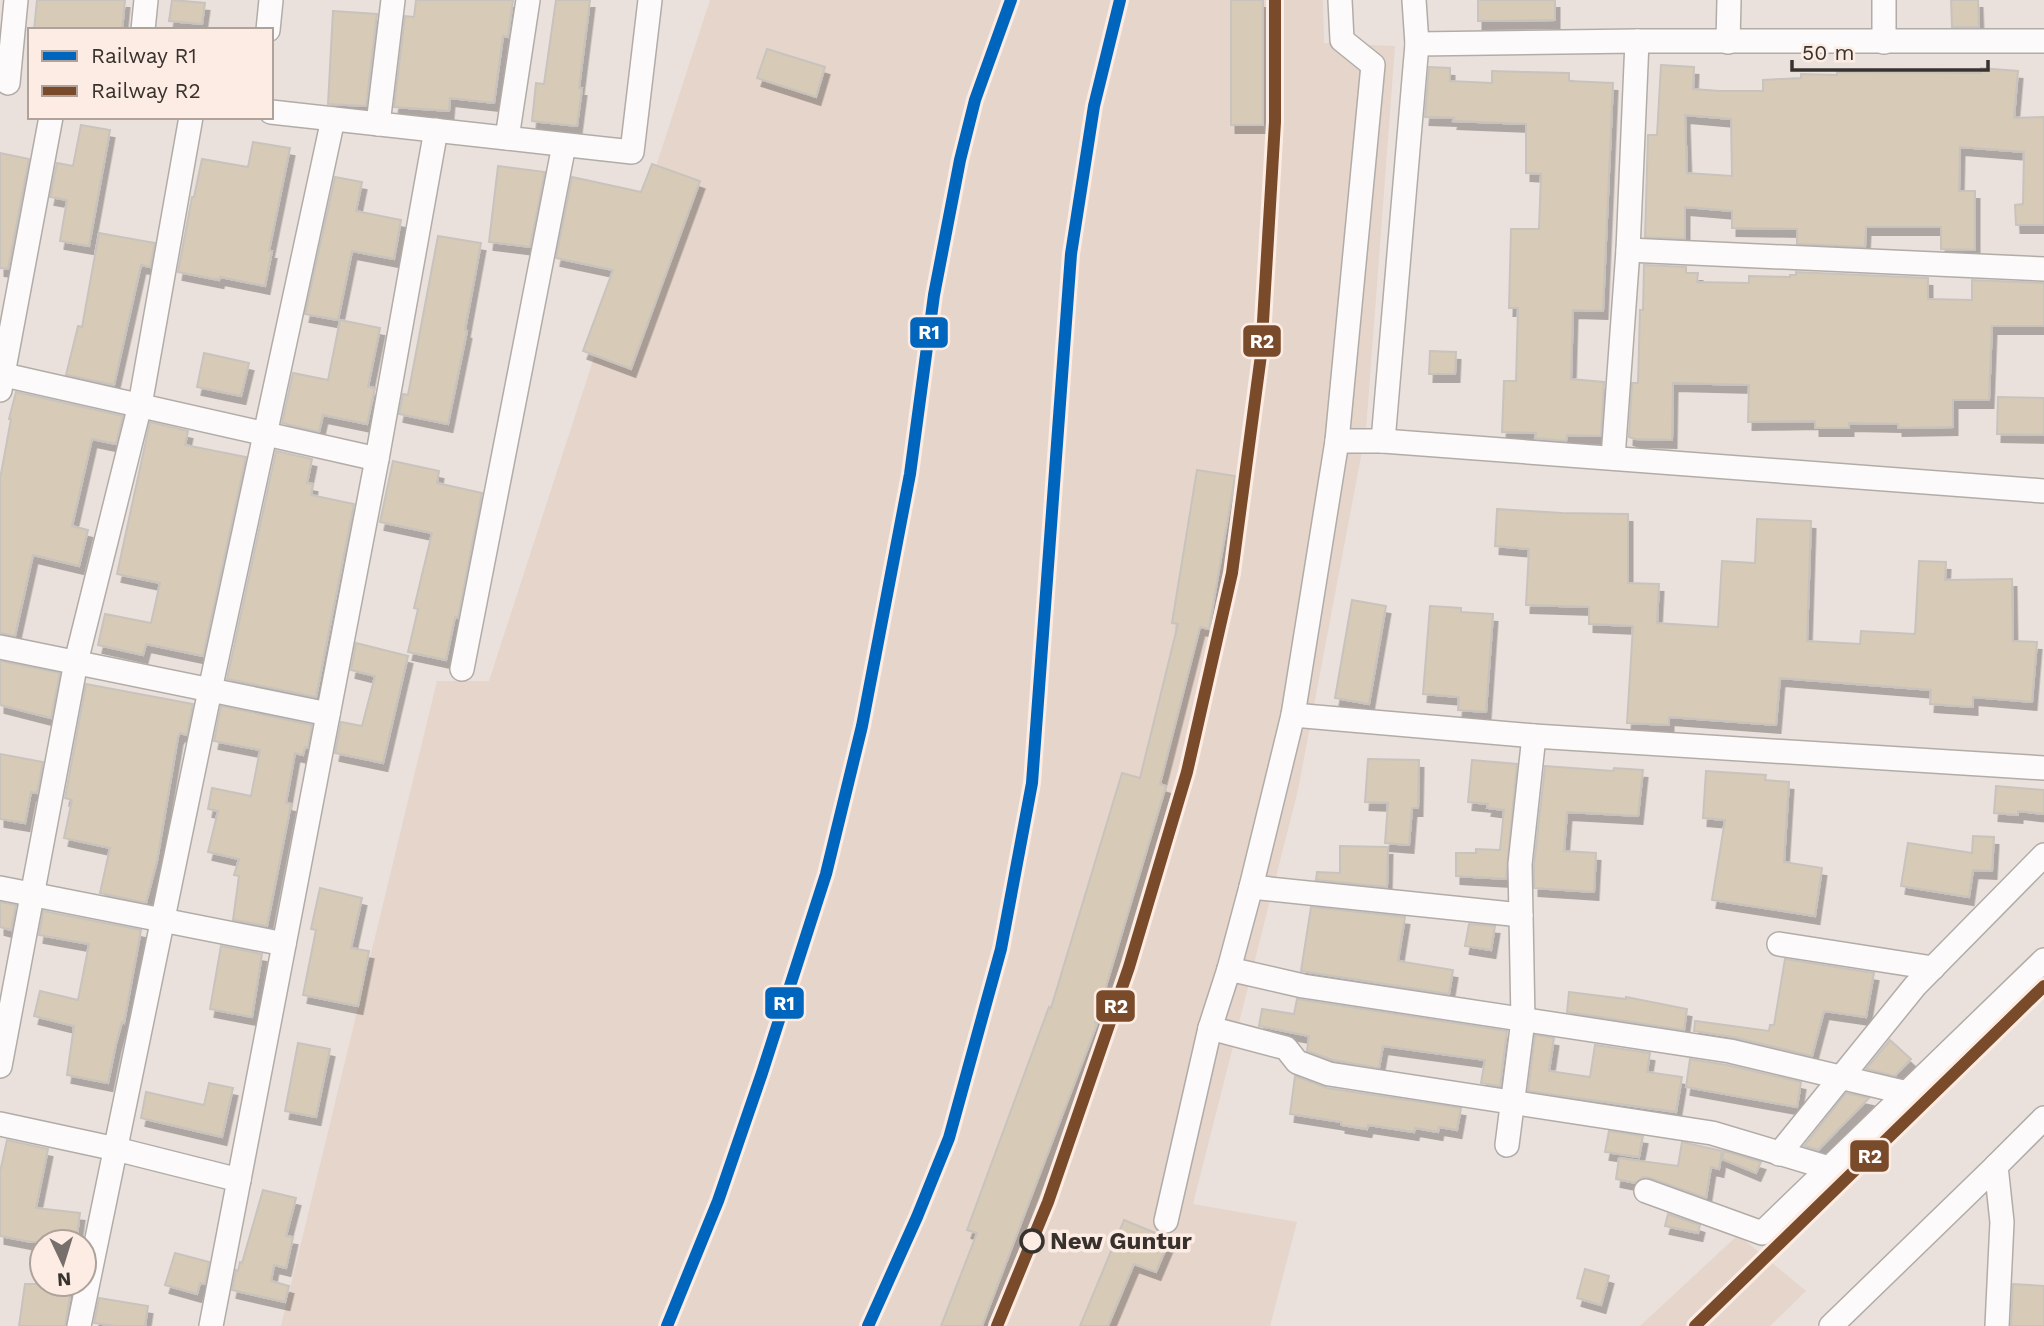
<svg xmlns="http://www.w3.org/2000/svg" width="2044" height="1326" font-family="'Work Sans',sans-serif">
	<defs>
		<filter id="shadow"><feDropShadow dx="4.5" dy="8" stdDeviation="0" flood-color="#0004"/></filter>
	</defs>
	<rect width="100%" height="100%" fill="#eae1dc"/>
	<g fill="#e5d5cb">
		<path d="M710,0H1323L1324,43L1395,46L1366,430L1298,790L1193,1204L1297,1222L1270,1326H281L437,681H489Z"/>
		<path d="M1738,1235L1806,1291L1770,1326H1640Z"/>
	</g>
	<g fill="#d7cab7" stroke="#c9c3be" stroke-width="2" fill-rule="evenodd" filter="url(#shadow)">
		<path d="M37,0H125L122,30H34Z"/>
		<path d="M172,0L205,3L202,24L169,21Z"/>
		<path d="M416,0H513L508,37L503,36L494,103L450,98L449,111L394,107L405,16L414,17Z"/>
		<path d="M556,0H590L579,88H582L577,126L532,121L536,83L544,84Z"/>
		<rect x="1231" y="0" width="32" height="125"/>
		<path d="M1478,0H1555V20L1478,21Z"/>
		<path d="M1951,0H1978L1979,27H1952Z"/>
		<path d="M333,11L377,14L366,106L328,104Z"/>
		<path d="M767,49L825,67L816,97L757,78Z"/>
		<path d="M1661,65L1694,67L1693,89L1720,91H1763V80L1801,78V74L1837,75V72L1981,73V68L2018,71L2014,118L2044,117V225H2016L2015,205L2023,204L2024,152L1960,147L1959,191H1975V250L1941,249V227H1866L1865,247L1797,244V229L1732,228V211L1685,207V239L1645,237L1648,135H1657ZM1685,115L1731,119L1732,176L1687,173Z"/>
		<path d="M1429,67L1450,68V81L1492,83V71L1569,73V81L1613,83L1603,311L1573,310L1571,379L1604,382L1601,436L1567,435L1566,441L1535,438L1536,433L1502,432L1504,381H1516L1518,308H1509L1511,229H1539L1541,174L1526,173V124L1453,121L1454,118L1425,117Z"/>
		<path d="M81,125L110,130L89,246L60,241L67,200L50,197L57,163L73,166Z"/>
		<path d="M253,142L290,148L269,251H272L265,286L220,277L219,280L178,272L192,197H194L202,159L248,167Z"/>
		<path d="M0,153L29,159L8,269L0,268Z"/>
		<path d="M652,164L700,181L631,369L583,351L613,270L556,258L572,177L641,192Z"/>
		<path d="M498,166L545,172L530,247L489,242Z"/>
		<path d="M335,177L362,182L356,211L401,220L394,259L352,251L338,320L305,314Z"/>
		<path d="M99,233L155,243L150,267L141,265L114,385L66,375L78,326L82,327Z"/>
		<path d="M438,236L481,243L465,330L467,331L448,424L399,414L403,394L408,395Z"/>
		<path d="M1644,265L1686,267V273H1698L1697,282L1749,283V276L1790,277V275H1796V272L1928,278V299L1972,300V280L2044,283V326H1992L1989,400H1953V427L1898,428V424L1849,423V428H1815V421L1748,422L1749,385L1673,383L1672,440L1635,439L1629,437L1632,383H1638L1640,310H1643Z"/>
		<path d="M340,320L380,328L368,387L375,388L367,424L323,415L319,432L282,423L293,373L328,380Z"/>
		<path d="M1430,351L1456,352L1455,374H1429Z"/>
		<path d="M204,353L249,363L241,396L197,387Z"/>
		<path d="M16,392L123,416L116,444L92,439L72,526L88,530L79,566L33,555L15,636L0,633V479L11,419H9Z"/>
		<path d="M1998,397L2044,398V435L1997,434Z"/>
		<path d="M150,422L188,431L185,445L246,457L203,656L146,644L143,655L98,645L105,614L151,623L160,583L117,574Z"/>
		<path d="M276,451L312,459L307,483L313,484L311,495L354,504L316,697L227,679Z"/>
		<path d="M393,461L439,471L437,483L482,493L458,618L455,617L446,660L408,652L418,609L414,608L432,533L380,522Z"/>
		<path d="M1197,470L1235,476L1209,629L1200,627L1160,784L1166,786L1095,1023L1097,1024L982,1326H941L977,1233L967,1230L1049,1007L1051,1008L1122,773L1140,778L1178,624L1172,623Z"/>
		<path d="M1497,509L1562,513L1628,514V583L1659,584L1657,623L1718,627L1722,561L1755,563L1757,519L1811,521L1807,641L1860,644L1861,631L1915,634L1919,561L1946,562L1945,580L2012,579L2013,641L2037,642L2032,702L1973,697V707L1930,704L1931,690L1780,678L1776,725L1669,717V725L1627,723L1633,626L1589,624V607L1526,605L1529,549L1495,546Z"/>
		<path d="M1352,600L1386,606L1369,704L1335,698Z"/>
		<path d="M1430,606L1461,608V612L1493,614L1486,712L1458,710L1459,697L1423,694Z"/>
		<path d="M356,643L408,656L383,763L335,753L341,722L362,726L375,676L351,670Z"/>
		<path d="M0,661L60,673L51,718L0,705Z"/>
		<path d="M86,684L193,704L187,735L180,733L178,737L157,861L146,903L100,893L110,848L64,838L72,800L65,798Z"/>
		<path d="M221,706L312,725L308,748L305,747L303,755L295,753L286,803L291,804L267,926L233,920L239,876L234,875L239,859L208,852L218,811L208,809L212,788L251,796L260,750L214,741Z"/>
		<path d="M0,754L43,762L37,793L31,792L25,823L0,819Z"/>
		<path d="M1368,759L1419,760L1418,808H1412L1409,845L1385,843L1388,803L1365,802Z"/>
		<path d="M1472,760L1517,764L1506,879L1456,876V853H1476V849L1500,850L1504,810L1487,808L1488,804L1468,802Z"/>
		<path d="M1545,766L1613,771L1614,768L1643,770L1638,816L1567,812L1564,851L1596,853L1594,892L1534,888V865Z"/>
		<path d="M1706,771L1766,775L1765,780L1789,782L1784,862L1822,868L1815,916L1712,900L1725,820L1703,818Z"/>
		<path d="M1996,786L2044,790V814L2018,811V815L1994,813Z"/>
		<path d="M1973,836L1994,837L1992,871L1973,870L1969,897L1901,886L1908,843L1972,853Z"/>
		<path d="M1340,846L1388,847L1387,887L1316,880L1317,872L1340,873Z"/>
		<path d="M320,888L362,898L351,948L369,951L358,1006L303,995L316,930L311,929Z"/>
		<path d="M0,902L16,905L11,930L0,927Z"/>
		<path d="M1311,907L1405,917L1398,961L1453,970L1449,994L1301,971Z"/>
		<path d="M43,911L141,930L124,1023L122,1022L116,1044L108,1083L67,1075L74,1026L34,1016L40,991L78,1000L89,944L39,935Z"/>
		<path d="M1469,924L1495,926L1491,950L1465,946Z"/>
		<path d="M221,946L262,954L252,1017L210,1009Z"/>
		<path d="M1785,959L1874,973L1866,1017L1824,1011L1812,1056L1733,1037L1694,1031L1695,1021L1769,1031L1770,1025H1774Z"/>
		<path d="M1569,992L1626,999V997L1687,1009L1684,1030L1567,1012Z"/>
		<path d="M1297,999L1507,1031L1500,1086L1481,1083L1485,1060L1383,1046L1379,1068L1333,1060L1307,1051L1309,1036L1259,1026L1262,1009L1294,1014Z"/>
		<path d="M1535,1035L1554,1038L1549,1071L1590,1077L1595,1045L1650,1053L1647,1072L1682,1077L1676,1112L1528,1091Z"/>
		<path d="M1890,1040L1911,1059L1895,1076L1866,1069Z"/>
		<path d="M298,1043L330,1049L316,1117L285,1111Z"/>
		<path d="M1690,1059L1727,1065L1801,1082L1797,1107L1686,1087Z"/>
		<path d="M1295,1076L1327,1088L1461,1108L1457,1130L1439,1127L1438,1132L1415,1128L1414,1132L1368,1125L1367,1129L1341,1125V1122L1290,1114Z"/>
		<path d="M209,1083L233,1088L222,1137L141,1118L146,1092L204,1105Z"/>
		<path d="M1846,1093L1869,1098L1818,1150L1804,1146Z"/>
		<path d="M1609,1131L1643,1136L1639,1157L1605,1152Z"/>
		<path d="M7,1140L48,1149L36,1208L80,1213L76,1242H31L0,1236V1172Z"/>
		<path d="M1682,1142L1722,1151L1719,1169L1711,1167L1706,1198L1650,1178L1643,1177L1635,1183L1616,1179L1619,1158L1678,1166Z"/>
		<path d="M1724,1151L1761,1162L1756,1173L1722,1159Z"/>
		<path d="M263,1190L296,1198L286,1236L293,1237L286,1268L274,1265L271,1281L289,1286L285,1302L232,1290L236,1270L238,1271L240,1262L242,1263Z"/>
		<path d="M1668,1214L1700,1225L1698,1233L1665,1226Z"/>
		<path d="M1124,1220L1170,1239L1156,1272L1134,1264L1108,1326H1080Z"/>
		<path d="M175,1253L209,1262L205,1284L200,1283L197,1294L165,1285Z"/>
		<path d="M1585,1269L1609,1276L1601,1305L1577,1298Z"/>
		<path d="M25,1284H72L65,1326H19Z"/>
		<path d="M2013,1284L2044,1286V1326H2011Z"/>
		<path d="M99,1298L148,1306L145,1326H116L94,1323Z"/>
	</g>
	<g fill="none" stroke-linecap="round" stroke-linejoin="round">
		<defs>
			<g id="street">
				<path d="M143,30L146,0"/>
				<path d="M268,30L271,0"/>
				<path d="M1728,42L1729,0"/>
				<path d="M1884,42V0"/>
				<path d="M1417,44L1637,41H2044"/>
				<path d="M8,83L16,0"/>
				<path d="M271,112L632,152L650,0"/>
				<path d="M378,124L393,0"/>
				<path d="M507,138L528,0"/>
				<path d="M1628,250L2044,269"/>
				<path d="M0,374L377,459"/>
				<path d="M0,390L51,117"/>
				<path d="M1337,441H1383L2044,491"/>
				<path d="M1383,441L1417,44L1414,0"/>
				<path d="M1613,458L1628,250L1637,41"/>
				<path d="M0,647L328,714"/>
				<path d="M462,669L564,145"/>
				<path d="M1293,715L1534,736L2044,768"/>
				<path d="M1251,887L1521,915"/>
				<path d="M0,888L284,944"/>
				<path d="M1779,944L1933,968"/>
				<path d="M1229,969L1303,986L1730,1051L1907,1093"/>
				<path d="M1210,1028L1286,1048L1297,1062L1329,1074L1712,1133L1829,1168"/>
				<path d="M0,1066L76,662L140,405L191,117"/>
				<path d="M0,1124L116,1149L239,1180"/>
				<path d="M1507,1145L1523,1020L1520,864L1534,736"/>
				<path d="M1779,1154L1915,986L2044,855"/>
				<path d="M1646,1191L1762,1233L2044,960"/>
				<path d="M1166,1221L1210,1028L1229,969L1251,887L1293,715L1337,441L1373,65L1342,40L1340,0"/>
				<path d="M79,1326L210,690L333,119"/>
				<path d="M211,1326L377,459L436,130"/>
				<path d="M1831,1326L1996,1166"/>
				<path d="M1997,1326L2002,1222L1996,1166L2044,1118"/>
			</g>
		</defs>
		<use href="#street" stroke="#b2aca8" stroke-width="26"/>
		<use href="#street" stroke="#fcfafa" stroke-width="23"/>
		<defs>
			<g id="rail-1">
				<path d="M667,1326L718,1201L762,1073L826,874L862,726L910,474L934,295L960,160L975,100L1011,0"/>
				<path d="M868,1326L917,1217L949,1138L1001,949L1032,783L1071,254L1094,106L1120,0"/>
			</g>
			<g id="rail-2">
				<path d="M997,1326L1048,1202L1129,967L1187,772L1232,573L1261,355L1275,122V0"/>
				<path d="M1695,1326L2044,986"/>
			</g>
		</defs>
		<use href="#rail-1" stroke="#fdece3" stroke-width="18"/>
		<use href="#rail-2" stroke="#fdece3" stroke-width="18"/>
		<use href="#rail-1" stroke="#0065bd" stroke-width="12"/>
		<use href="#rail-2" stroke="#7a4b2a" stroke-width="12"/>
	</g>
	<circle fill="#fdece3" stroke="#38322e" stroke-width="3.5" cx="1032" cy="1241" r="11"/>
	<g text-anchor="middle" stroke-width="7" stroke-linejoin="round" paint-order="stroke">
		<g font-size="24" font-weight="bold" fill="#38322e" stroke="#fdece3" text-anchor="start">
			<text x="1050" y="1249">New Guntur</text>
		</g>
	</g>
	<g stroke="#fdece3" stroke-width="2.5">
		<rect x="909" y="316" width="40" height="33" rx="7" fill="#0065bd"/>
		<rect x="1242" y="324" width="40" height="34" rx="7" fill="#7a4b2a"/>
		<rect x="764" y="986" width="41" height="34" rx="7" fill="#0065bd"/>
		<rect x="1095" y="989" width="41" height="34" rx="7" fill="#7a4b2a"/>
		<rect x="1849" y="1139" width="41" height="34" rx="7" fill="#7a4b2a"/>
	</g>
	<g font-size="19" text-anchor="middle" font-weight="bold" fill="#fff">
		<text x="929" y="339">R1</text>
		<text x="1262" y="348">R2</text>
		<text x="784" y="1010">R1</text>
		<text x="1116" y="1013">R2</text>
		<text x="1870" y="1163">R2</text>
	</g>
	<rect x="28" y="28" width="245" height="91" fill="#fdece3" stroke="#aea29b" stroke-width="2"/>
	<rect x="42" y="51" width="35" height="10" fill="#0065bd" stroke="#aea29b" stroke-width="2"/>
	<text x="91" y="63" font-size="21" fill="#38322e">Railway R1</text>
	<rect x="42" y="86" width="35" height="10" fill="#7a4b2a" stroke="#aea29b" stroke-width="2"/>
	<text x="91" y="98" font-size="21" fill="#38322e">Railway R2</text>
	<g transform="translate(63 1263) rotate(176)"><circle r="33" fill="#fdece3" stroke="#aea29b" stroke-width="2"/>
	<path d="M0-5L12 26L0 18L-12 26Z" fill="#766f6b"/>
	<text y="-10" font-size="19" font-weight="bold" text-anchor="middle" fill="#38322e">N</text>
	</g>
	<path d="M1792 60v10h196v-10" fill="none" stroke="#38322e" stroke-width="3.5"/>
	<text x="1802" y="60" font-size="21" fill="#38322e" stroke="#fdece3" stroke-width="5" paint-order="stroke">50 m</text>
</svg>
